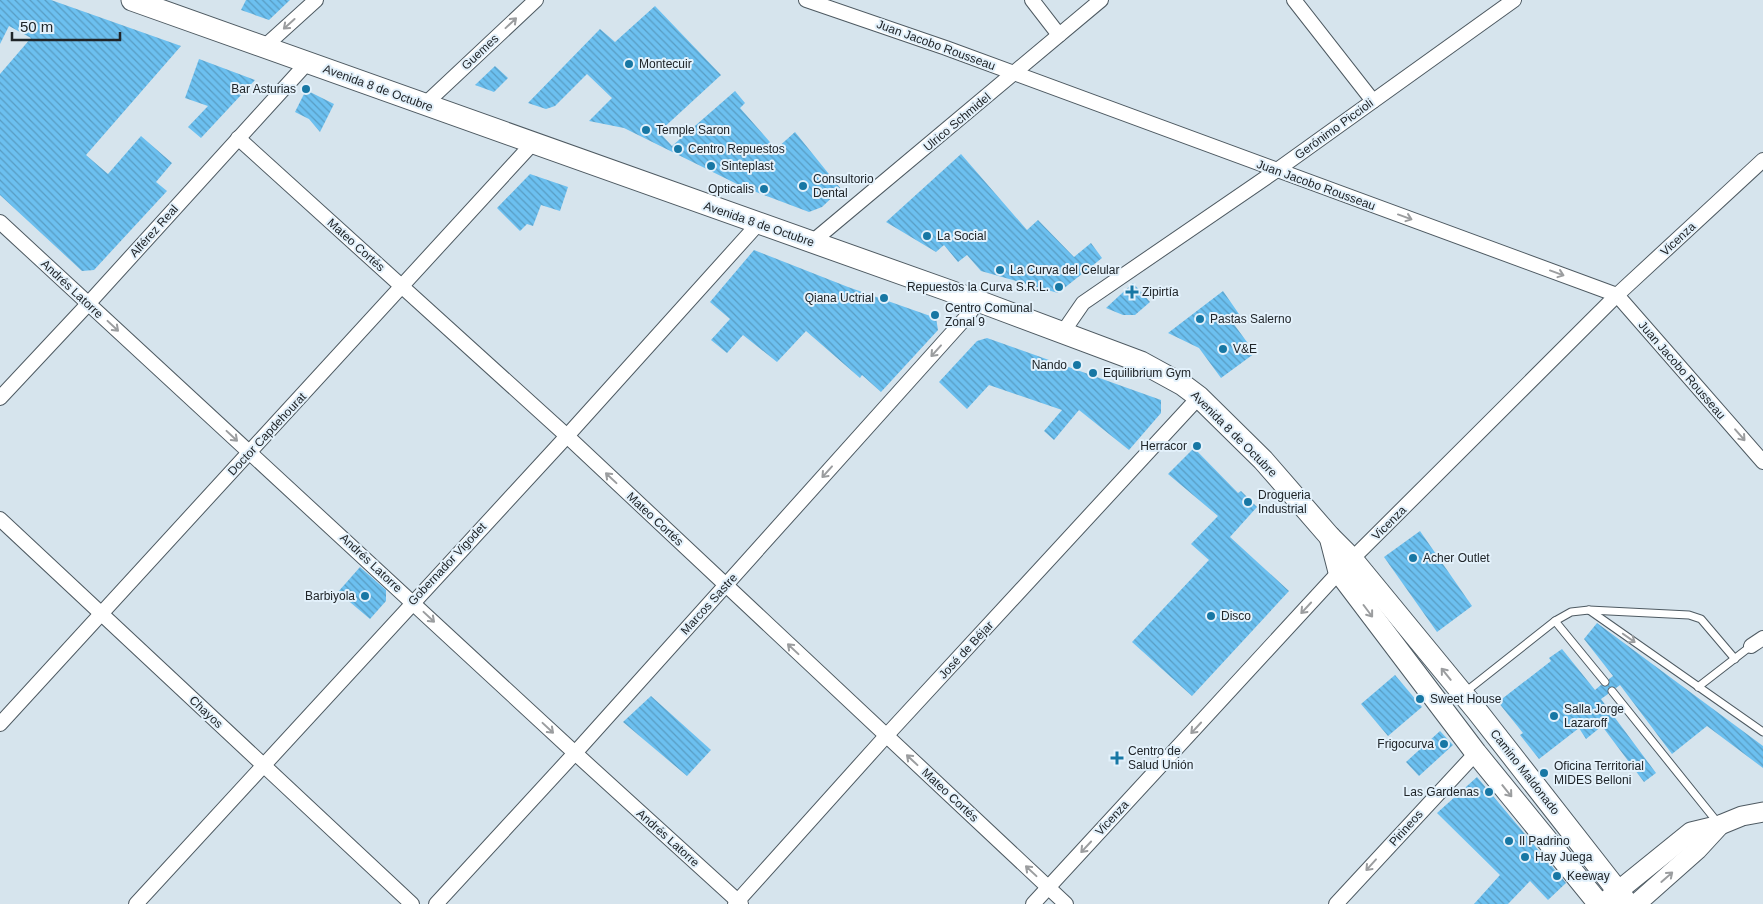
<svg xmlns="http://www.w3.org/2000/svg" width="1763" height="904" font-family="Helvetica,sans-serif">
	<defs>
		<pattern id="building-back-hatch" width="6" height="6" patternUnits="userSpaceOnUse" patternTransform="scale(1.25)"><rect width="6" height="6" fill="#6cc0f0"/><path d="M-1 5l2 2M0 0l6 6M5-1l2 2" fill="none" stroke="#589cc2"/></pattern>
	</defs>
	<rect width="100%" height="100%" fill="#d6e4ed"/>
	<g fill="url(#building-back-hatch)">
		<path d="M0,0H51L181,46L86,155L108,174L141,136L172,163L156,182L167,191L94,270L82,271L0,195V74L31,38L9,26L0,44Z"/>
		<path d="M246,0H290L269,20L241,10Z"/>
		<path d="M655,6L721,75L659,132L672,146L735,91L745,103L740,108L776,149L795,132L841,189L822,207L809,212L743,187L624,128L589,121L612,98L587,74L555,106L546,109L528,103L600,29L615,42Z"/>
		<path d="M199,59L255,80L201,138L188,127L208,106L185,98Z"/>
		<path d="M495,66L508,78L494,92L475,85Z"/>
		<path d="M306,90L334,104L320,132L309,119L295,112Z"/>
		<path d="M961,154L1027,230L1038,220L1074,257L1091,243L1102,258L1058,293L981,271L967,255L958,262L944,245L936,252L886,222Z"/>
		<path d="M530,174L568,187L560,211L541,205L533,226L527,224L520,231L497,208Z"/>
		<path d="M754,250L848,287L936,318L938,330L881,392L862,375L860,378L806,331L777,362L743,335L727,353L711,340L730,319L710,302Z"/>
		<path d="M1133,283L1150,302L1135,315H1123L1106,308Z"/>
		<path d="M1223,291L1241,317L1233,323L1255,353L1221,378L1199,348L1168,333Z"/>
		<path d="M987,338L1161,400V413L1129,450L1079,410L1054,440L1044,431L1062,410L989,385L967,409L939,382L977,341Z"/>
		<path d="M1194,448L1238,493L1241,491L1257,507L1230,537L1289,591L1192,696L1132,642L1209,560L1191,544L1218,516L1168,474Z"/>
		<path d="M1420,531L1472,606L1437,632L1384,557Z"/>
		<path d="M360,567L386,590V601L370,619L338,592Z"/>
		<path d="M1597,623L1763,746V768L1707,726L1672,754L1620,685L1616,688L1609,687L1608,694L1601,699L1656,773L1644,782L1602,726L1586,739L1579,728L1539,759L1520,735L1523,733L1498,702L1551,661L1549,658L1562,649L1595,690L1601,685L1608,686L1609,679L1613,676L1584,639Z"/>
		<path d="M1395,675L1422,707L1388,736L1361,704Z"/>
		<path d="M651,696L711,750L687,776L623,722Z"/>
		<path d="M1440,731L1453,745L1419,776L1406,762Z"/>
		<path d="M1477,777L1566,883L1548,900L1530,881L1508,904H1474L1500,875L1437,813Z"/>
	</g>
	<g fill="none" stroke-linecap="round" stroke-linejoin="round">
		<defs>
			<g id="lane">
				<path d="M1589,610L1763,732"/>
				<path d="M1555,621L1605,682"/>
				<path d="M1698,687L1751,646"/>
				<path d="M1612,691L1718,823"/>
				<path d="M1464,693L1555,621L1571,612L1589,610L1689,615L1701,619L1735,659"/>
			</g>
			<g id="street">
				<path d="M806,0L946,48L1617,295L1763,462"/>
				<path d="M1032,0L1059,35"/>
				<path d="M1294,0L1373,101"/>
				<path d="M263,48L316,0"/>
				<path d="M424,105L536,0"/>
				<path d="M238,138L567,436L1066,904"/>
				<path d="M0,222L575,753L741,904"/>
				<path d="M812,242L1101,0"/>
				<path d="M1063,332L1083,303L1277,170L1514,0"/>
				<path d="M0,398L88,304L307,63"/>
				<path d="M0,519L412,904"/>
				<path d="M1751,646L1763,638"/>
				<path d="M0,724L533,143"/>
				<path d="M136,904L567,436L758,224"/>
				<path d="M436,904L575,753L969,314L978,301"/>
				<path d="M735,904L886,736L1199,397"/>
				<path d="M1033,904L1339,572L1617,295L1763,160"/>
				<path d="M1336,904L1476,753"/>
			</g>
			<g id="secondary">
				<path d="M1602,904L1691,832L1720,825L1742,816L1763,812"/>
				<path d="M1636,904L1697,850L1720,825"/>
			</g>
			<g id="primary">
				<path d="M132,0L978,301L1141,362L1183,385L1199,397L1263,460L1330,537L1352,559L1477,711L1628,904"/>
				<path d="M1330,537L1339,572L1476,753L1599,904"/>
			</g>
		</defs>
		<use href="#lane" stroke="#4e5a62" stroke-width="9"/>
		<use href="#street" stroke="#4e5a62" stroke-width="16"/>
		<use href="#secondary" stroke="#4e5a62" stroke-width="21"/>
		<use href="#primary" stroke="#4e5a62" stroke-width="23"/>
		<use href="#lane" stroke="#fff" stroke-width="7"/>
		<use href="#street" stroke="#fff" stroke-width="14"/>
		<use href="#secondary" stroke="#fff" stroke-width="19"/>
		<use href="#primary" stroke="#fff" stroke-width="21"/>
	</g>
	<defs><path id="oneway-shaft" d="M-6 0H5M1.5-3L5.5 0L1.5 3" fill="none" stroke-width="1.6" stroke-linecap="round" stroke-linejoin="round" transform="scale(1.25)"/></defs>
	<g stroke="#9b9d9f">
		<use href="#oneway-shaft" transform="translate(511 23) rotate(-43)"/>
		<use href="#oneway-shaft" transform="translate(289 24) rotate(138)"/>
		<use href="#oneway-shaft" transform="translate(1405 217) rotate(20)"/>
		<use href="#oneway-shaft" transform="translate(1557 273) rotate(20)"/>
		<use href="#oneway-shaft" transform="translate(113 326) rotate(43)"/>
		<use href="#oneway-shaft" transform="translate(936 351) rotate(132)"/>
		<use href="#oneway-shaft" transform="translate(1740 435) rotate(49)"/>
		<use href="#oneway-shaft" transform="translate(232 436) rotate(43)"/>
		<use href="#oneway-shaft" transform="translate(827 472) rotate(132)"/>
		<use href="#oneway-shaft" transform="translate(611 478) rotate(-137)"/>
		<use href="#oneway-shaft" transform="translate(1306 608) rotate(133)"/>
		<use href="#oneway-shaft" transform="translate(1368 611) rotate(53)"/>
		<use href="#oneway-shaft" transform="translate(429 617) rotate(43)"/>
		<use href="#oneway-shaft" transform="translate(1629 638) rotate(35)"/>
		<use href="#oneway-shaft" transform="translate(793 649) rotate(-137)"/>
		<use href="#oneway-shaft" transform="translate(1446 674) rotate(-129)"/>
		<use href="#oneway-shaft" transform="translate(548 728) rotate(43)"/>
		<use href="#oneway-shaft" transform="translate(1196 728) rotate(133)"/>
		<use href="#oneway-shaft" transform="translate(912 760) rotate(-137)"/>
		<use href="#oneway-shaft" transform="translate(1507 791) rotate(51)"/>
		<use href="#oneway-shaft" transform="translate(1086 847) rotate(133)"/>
		<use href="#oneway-shaft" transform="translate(1371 865) rotate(132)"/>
		<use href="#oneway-shaft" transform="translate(1031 871) rotate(-137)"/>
		<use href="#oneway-shaft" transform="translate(1667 877) rotate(-41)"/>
	</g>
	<g fill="#1777a4" stroke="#e3f1fb" stroke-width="2">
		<circle cx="629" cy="64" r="5"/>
		<circle cx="306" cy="89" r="5"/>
		<circle cx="646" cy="130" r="5"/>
		<circle cx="678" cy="149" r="5"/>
		<circle cx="711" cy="166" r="5"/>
		<circle cx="803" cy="186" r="5"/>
		<circle cx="764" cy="189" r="5"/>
		<circle cx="927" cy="236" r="5"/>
		<circle cx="1000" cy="270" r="5"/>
		<circle cx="1059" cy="287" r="5"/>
		<path d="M1129.5 284.5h5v5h5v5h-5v5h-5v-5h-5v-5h5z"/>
		<circle cx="884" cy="298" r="5"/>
		<circle cx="935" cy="315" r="5"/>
		<circle cx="1200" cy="319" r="5"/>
		<circle cx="1223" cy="349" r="5"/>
		<circle cx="1077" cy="365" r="5"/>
		<circle cx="1093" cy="373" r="5"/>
		<circle cx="1197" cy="446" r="5"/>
		<circle cx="1248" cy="502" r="5"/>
		<circle cx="1413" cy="558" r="5"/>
		<circle cx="365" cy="596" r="5"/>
		<circle cx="1211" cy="616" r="5"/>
		<circle cx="1420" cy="699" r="5"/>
		<circle cx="1554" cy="716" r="5"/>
		<circle cx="1444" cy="744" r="5"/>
		<path d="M1114.5 750.5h5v5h5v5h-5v5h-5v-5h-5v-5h5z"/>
		<circle cx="1544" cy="773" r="5"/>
		<circle cx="1489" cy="792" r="5"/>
		<circle cx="1509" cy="841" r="5"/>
		<circle cx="1525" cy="857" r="5"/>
		<circle cx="1557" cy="876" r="5"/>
	</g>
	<g text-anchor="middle" stroke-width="4" stroke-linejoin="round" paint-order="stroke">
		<g font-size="12" fill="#202529" stroke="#e3f1fb">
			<text transform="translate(936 45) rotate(20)" y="4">Juan Jacobo Rousseau</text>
			<text transform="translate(480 52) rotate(-43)" y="4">Guemes</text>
			<text transform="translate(378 88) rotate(20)" y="4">Avenida 8 de Octubre</text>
			<text transform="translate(957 122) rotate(-40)" y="4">Ulrico Schmidel</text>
			<text transform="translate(1334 129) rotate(-36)" y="4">Gerónimo Piccioli</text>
			<text transform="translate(1316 185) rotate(20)" y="4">Juan Jacobo Rousseau</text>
			<text transform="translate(759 224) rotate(19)" y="4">Avenida 8 de Octubre</text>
			<text transform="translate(154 231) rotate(-48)" y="4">Alférez Real</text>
			<text transform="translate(1678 239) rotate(-43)" y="4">Vicenza</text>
			<text transform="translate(356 245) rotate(42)" y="4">Mateo Cortés</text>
			<text transform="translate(72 289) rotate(43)" y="4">Andrés Latorre</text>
			<text transform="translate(1682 370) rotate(49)" y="4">Juan Jacobo Rousseau</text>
			<text transform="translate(267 434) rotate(-47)" y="4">Doctor Capdehourat</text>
			<text transform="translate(1234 434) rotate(45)" y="4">Avenida 8 de Octubre</text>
			<text transform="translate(655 519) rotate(43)" y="4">Mateo Cortés</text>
			<text transform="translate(1389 523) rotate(-45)" y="4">Vicenza</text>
			<text transform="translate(371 563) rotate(43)" y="4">Andrés Latorre</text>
			<text transform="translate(447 564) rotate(-47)" y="4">Gobernador Vigodet</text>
			<text transform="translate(709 604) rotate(-48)" y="4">Marcos Sastre</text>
			<text transform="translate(966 650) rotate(-47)" y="4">José de Béjar</text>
			<text transform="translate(206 712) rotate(43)" y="4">Chayos</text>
			<text transform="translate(1525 772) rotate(52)" y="4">Camino Maldonado</text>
			<text transform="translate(950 795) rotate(43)" y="4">Mateo Cortés</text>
			<text transform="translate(1112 818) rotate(-47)" y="4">Vicenza</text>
			<text transform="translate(1406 828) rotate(-48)" y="4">Pirineos</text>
			<text transform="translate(668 838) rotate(42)" y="4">Andrés Latorre</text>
		</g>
		<g font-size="12" fill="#202529" stroke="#e3f1fb" text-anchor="start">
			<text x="639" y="68">Montecuir</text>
			<text x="296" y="93" text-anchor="end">Bar Asturias</text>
			<text x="656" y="134">Temple Saron</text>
			<text x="688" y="153">Centro Repuestos</text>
			<text x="721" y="170">Sinteplast</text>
			<text x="813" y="183">Consultorio<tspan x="813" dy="14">Dental</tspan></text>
			<text x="754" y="193" text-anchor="end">Opticalis</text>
			<text x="937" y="240">La Social</text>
			<text x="1010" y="274">La Curva del Celular</text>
			<text x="1049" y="291" text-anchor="end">Repuestos la Curva S.R.L.</text>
			<text x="1142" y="296">Zipirtía</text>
			<text x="874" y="302" text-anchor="end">Qiana Uctrial</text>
			<text x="945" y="312">Centro Comunal<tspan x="945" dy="14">Zonal 9</tspan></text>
			<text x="1210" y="323">Pastas Salerno</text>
			<text x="1233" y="353">V&amp;E</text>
			<text x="1067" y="369" text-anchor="end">Nando</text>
			<text x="1103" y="377">Equilibrium Gym</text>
			<text x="1187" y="450" text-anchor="end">Herracor</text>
			<text x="1258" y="499">Drogueria<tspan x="1258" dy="14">Industrial</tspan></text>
			<text x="1423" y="562">Acher Outlet</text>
			<text x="355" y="600" text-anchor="end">Barbiyola</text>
			<text x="1221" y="620">Disco</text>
			<text x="1430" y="703">Sweet House</text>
			<text x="1564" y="713">Salla Jorge<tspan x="1564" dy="14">Lazaroff</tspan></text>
			<text x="1434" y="748" text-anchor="end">Frigocurva</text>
			<text x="1128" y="755">Centro de<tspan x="1128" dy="14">Salud Unión</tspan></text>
			<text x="1554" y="770">Oficina Territorial<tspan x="1554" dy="14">MIDES Belloni</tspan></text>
			<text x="1479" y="796" text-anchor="end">Las Gardenas</text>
			<text x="1519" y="845">Il Padrino</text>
			<text x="1535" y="861">Hay Juega</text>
			<text x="1567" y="880">Keeway</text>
		</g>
	</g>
	<path d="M12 32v8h108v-8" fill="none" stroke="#202529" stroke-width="2.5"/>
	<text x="20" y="32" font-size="15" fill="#202529" stroke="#e3f1fb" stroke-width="4" paint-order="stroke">50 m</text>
</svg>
